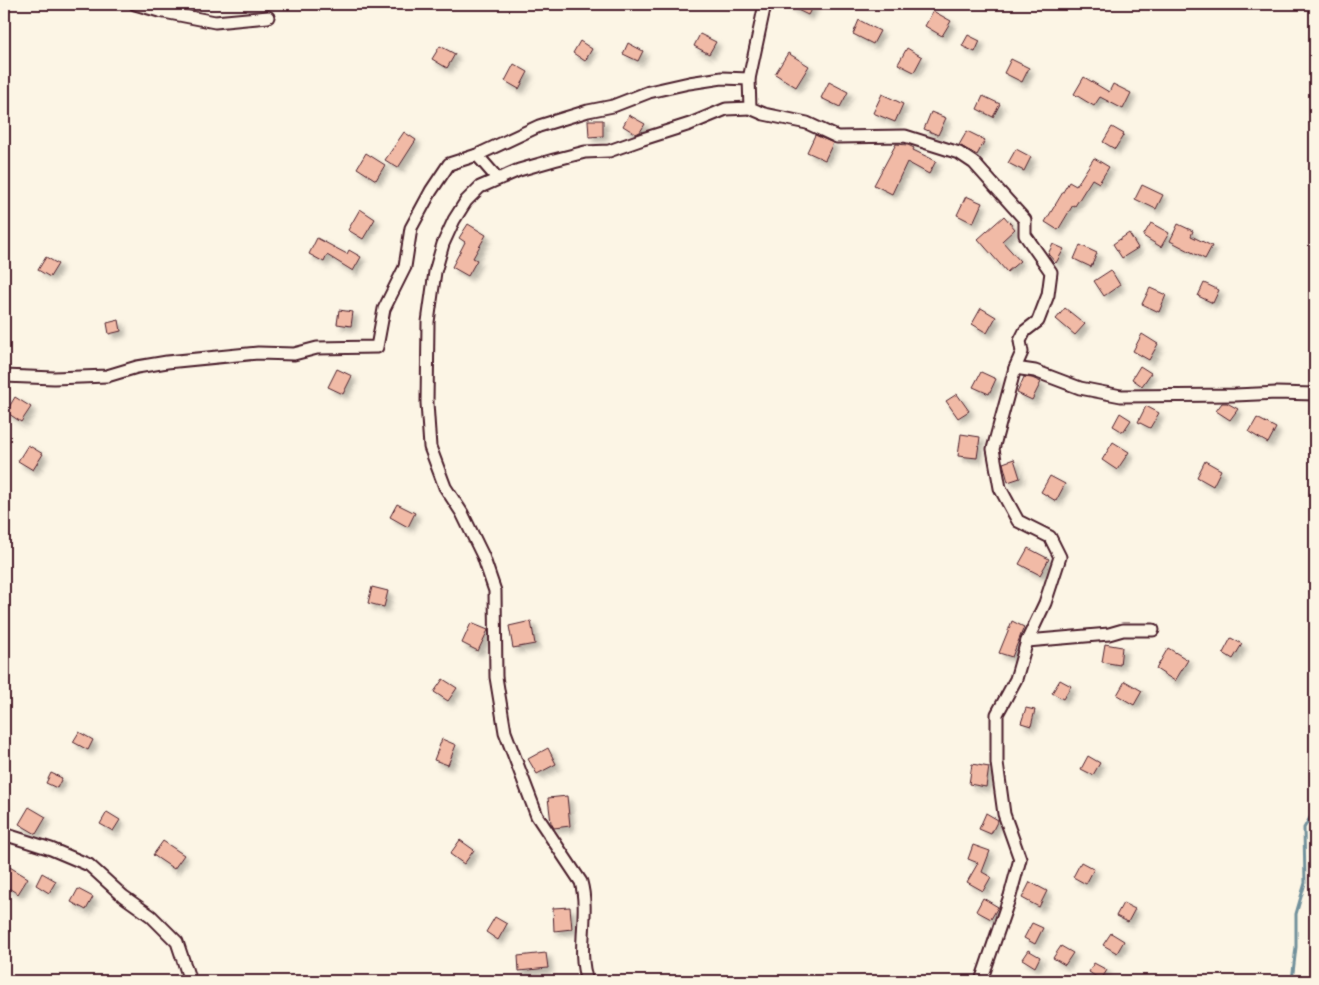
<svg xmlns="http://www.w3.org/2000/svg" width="1319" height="985" font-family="Caveat,sans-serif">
	<defs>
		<filter id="shadow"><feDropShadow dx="4.5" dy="4.5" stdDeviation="2.5" flood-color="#0004"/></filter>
	</defs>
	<rect width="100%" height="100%" fill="#fcf5e5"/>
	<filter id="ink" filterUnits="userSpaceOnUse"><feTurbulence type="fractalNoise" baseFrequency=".02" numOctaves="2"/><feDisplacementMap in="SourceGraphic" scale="10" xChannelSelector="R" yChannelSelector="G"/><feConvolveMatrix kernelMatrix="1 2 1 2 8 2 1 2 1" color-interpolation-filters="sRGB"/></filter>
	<g filter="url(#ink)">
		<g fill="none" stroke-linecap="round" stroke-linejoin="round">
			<path stroke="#72919c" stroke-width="3" d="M1292,981L1296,947V914L1305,883L1304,828L1315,809"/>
		</g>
		<g fill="#f1baa6" stroke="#4a1f2b" filter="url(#shadow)">
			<path d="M785,4H814L808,15Z"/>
			<path d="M933,11L951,21L942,36L925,26Z"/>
			<path d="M859,20L880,31L873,44L853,34Z"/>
			<path d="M700,34L716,42L709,54L694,46Z"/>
			<path d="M968,35L980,41L975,52L962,46Z"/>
			<path d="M580,41L592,49L585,61L573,53Z"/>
			<path d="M628,43L643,51L638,61L623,54Z"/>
			<path d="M440,46L455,54L447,68L432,59Z"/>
			<path d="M907,48L922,57L914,72L898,64Z"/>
			<path d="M788,53L809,66L796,87L775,74Z"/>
			<path d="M1011,59L1029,68L1022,82L1004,73Z"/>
			<path d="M514,64L528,72L519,89L505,81Z"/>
			<path d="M1084,77L1109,92L1113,84L1131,93L1123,109L1100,97L1094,106L1074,94Z"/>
			<path d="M829,82L848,92L840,107L821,98Z"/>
			<path d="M882,94L903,104L895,122L873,113Z"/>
			<path d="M983,96L1000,104L993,117L977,109Z"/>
			<path d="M931,112L946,118L938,135L924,129Z"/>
			<path d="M629,115L645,124L640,132L636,134L623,126Z"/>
			<path d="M588,120H603V136L589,137Z"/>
			<path d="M1112,127L1124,134L1115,149L1103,142Z"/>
			<path d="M967,131L985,140L977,155L959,145Z"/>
			<path d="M404,132L416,140L398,168L385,160Z"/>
			<path d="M815,135L833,143L825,160L807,152Z"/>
			<path d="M896,144L908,145L914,148L913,150L936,161L929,174L907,162L892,194L874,185Z"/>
			<path d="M1016,149L1031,157L1024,171L1008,163Z"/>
			<path d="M366,153L385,165L376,180L357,168Z"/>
			<path d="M1094,158L1109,167L1099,183L1092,179L1075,206L1073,205L1058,230L1045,222L1069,182L1076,186Z"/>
			<path d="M1142,185L1163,195L1156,209L1135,199Z"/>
			<path d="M966,196L982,203L973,223L957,215Z"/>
			<path d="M360,209L375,219L363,239L348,230Z"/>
			<path d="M1004,216L1015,229L1002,241L1020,261L1007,272L978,239Z"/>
			<path d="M1151,223L1169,233L1161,247L1143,236Z"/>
			<path d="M468,224L486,235L473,258L477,260L468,276L452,267L465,242L459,238Z"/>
			<path d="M1178,224L1193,231L1191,236L1212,246L1205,259L1170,241Z"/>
			<path d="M1129,233L1138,248L1122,258L1113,244Z"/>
			<path d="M317,238L347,254L349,250L361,257L353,271L327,255L324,262L309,254Z"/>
			<path d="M1053,244L1064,249L1056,263L1048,254Z"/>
			<path d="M1080,245L1097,253L1091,267L1074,259Z"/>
			<path d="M46,257L58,264L50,277L38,270Z"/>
			<path d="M1111,270L1120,285L1104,296L1094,281Z"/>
			<path d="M1204,283L1219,290L1213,303L1198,296Z"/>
			<path d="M1150,288L1166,295L1159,312L1142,304Z"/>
			<path d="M981,308L996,317L987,333L972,324Z"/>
			<path d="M1065,308L1085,324L1075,335L1056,319Z"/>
			<path d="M339,310L353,312L351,326L337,324Z"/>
			<path d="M119,320L121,331L109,334L107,323Z"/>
			<path d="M1142,334L1158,344L1149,360L1133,351Z"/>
			<path d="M1140,366L1151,373L1142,386L1132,379Z"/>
			<path d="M337,369L352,376L343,394L328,387Z"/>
			<path d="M981,372L996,379L989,394L973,387Z"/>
			<path d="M1024,377L1032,378L1041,382L1032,400L1017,393Z"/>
			<path d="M957,394L969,411L958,418L946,401Z"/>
			<path d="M15,397L31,407L21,422L6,412Z"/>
			<path d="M1222,403H1227L1238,409L1230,420L1216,411Z"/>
			<path d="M1146,406L1159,413L1150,428L1138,422Z"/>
			<path d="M1120,413L1131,420L1123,432L1113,426Z"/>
			<path d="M1257,418L1276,428L1268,443L1249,432Z"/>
			<path d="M961,434L980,437L977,458L958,456Z"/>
			<path d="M1113,442L1129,452L1117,470L1102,460Z"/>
			<path d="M28,445L43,454L33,470L18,461Z"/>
			<path d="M1014,459L1020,478L1008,482L1003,463Z"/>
			<path d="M1205,461L1221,470L1213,486L1197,477Z"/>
			<path d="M1050,476L1065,484L1056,501L1041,492Z"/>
			<path d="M397,504L415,513L408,527L390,517Z"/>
			<path d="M1028,548L1049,559L1040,575L1019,564Z"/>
			<path d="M372,587L388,591L384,607L368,603Z"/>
			<path d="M531,621L535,644L513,648L509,626Z"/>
			<path d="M1012,621L1024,627L1012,657L999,653Z"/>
			<path d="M471,623L488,630L478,651L462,643Z"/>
			<path d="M1231,638L1242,644L1233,659L1223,653Z"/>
			<path d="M1105,644L1122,647L1120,665L1102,662Z"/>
			<path d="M1168,648L1188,660L1175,681L1156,669Z"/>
			<path d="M443,679L457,688L448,701L434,692Z"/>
			<path d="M1060,680L1071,686L1063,699L1052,693Z"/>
			<path d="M1125,681L1142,691L1134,705L1117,695Z"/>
			<path d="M1026,708L1035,710L1031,726L1021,723Z"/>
			<path d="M79,732L93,740L88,750L73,742Z"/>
			<path d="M442,739L456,745L448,765L434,760Z"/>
			<path d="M548,748L556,764L537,774L528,759Z"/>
			<path d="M1088,756L1100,763L1093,775L1081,769Z"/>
			<path d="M972,764L989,767L986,787L969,784Z"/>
			<path d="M51,773L62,778L57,788L46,783Z"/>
			<path d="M567,796L570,826L554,828L551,823L548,798Z"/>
			<path d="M29,807L46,817L36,834L19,824Z"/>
			<path d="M107,812L120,820L113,831L100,824Z"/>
			<path d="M986,813L998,820L991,834L979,829Z"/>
			<path d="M460,840L474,850L464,864L450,854Z"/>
			<path d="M163,841L184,855L174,869L153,855Z"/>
			<path d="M973,845L990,851L982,872L991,877L983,891L967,882L978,863L968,859Z"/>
			<path d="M1081,862L1094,869L1086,884L1073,877Z"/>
			<path d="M8,866L28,878L18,894L4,885V874Z"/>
			<path d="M42,873L56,881L49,893L36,885Z"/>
			<path d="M1030,882L1047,891L1039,907L1022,898Z"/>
			<path d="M78,889L93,897L86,910L71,902Z"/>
			<path d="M983,898L998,907L991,919L976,911Z"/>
			<path d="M1123,903L1135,909L1128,922L1116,916Z"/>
			<path d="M570,907L572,929L554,931L553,908Z"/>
			<path d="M495,917L507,924L498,940L486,932Z"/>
			<path d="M1032,923L1043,928L1035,944L1024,938Z"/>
			<path d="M1111,933L1124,941L1117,953L1103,945Z"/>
			<path d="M1061,946L1073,953L1065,965L1053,958Z"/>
			<path d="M1028,950L1040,957L1035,967L1022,959Z"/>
			<path d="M546,953L548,968L519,971L518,956Z"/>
			<path d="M1094,963L1107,970L1101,980L1089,972Z"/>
		</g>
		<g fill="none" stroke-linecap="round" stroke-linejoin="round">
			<defs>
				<g id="street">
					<path d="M135,4L159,11L215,22L268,17"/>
					<path d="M765,4L749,79L750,108L764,114L807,123L837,137L905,136L959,153L974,163L1025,220V235L1051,272L1048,295L1038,321L1025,331L1020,341L1022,352L1015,368"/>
					<path d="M477,155L498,179"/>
					<path d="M4,376L54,378L107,376L137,367L167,362L258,353L294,354L317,348L377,347L384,309L405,267L411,228L431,191L449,164L477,155L539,126L588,111L613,106L649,92L689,83L722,78L749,79"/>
					<path d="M1027,641L1109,634L1123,630H1153"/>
					<path d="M4,832L7,835L51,849L89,865L123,896L151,916L177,942L190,981"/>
					<path d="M587,981C576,949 590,914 581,882L537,816L505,732L496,677L495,591L483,556L462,513L445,487L430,447L427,403L428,322L435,272L443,244L454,220L466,201L480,187L519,170L554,160L585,152L609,151L643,139L690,124L726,109L750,108"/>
					<path d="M981,981L1010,896L1020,859L1004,814L997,763V714L1016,679L1027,641L1045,603L1060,557L1050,537L1018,521L1000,488L993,449L1015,368L1035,371L1080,388L1121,396L1235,395L1276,393L1315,394"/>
				</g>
			</defs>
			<use href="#street" stroke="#4a1f2b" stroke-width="15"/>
			<use href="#street" stroke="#fcf5e5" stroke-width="11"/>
		</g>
	</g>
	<rect width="1319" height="985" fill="none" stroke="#fcf5e5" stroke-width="20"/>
	<rect x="10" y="10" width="1299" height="965" fill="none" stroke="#4a1f2b" stroke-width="2" filter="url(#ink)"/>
</svg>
